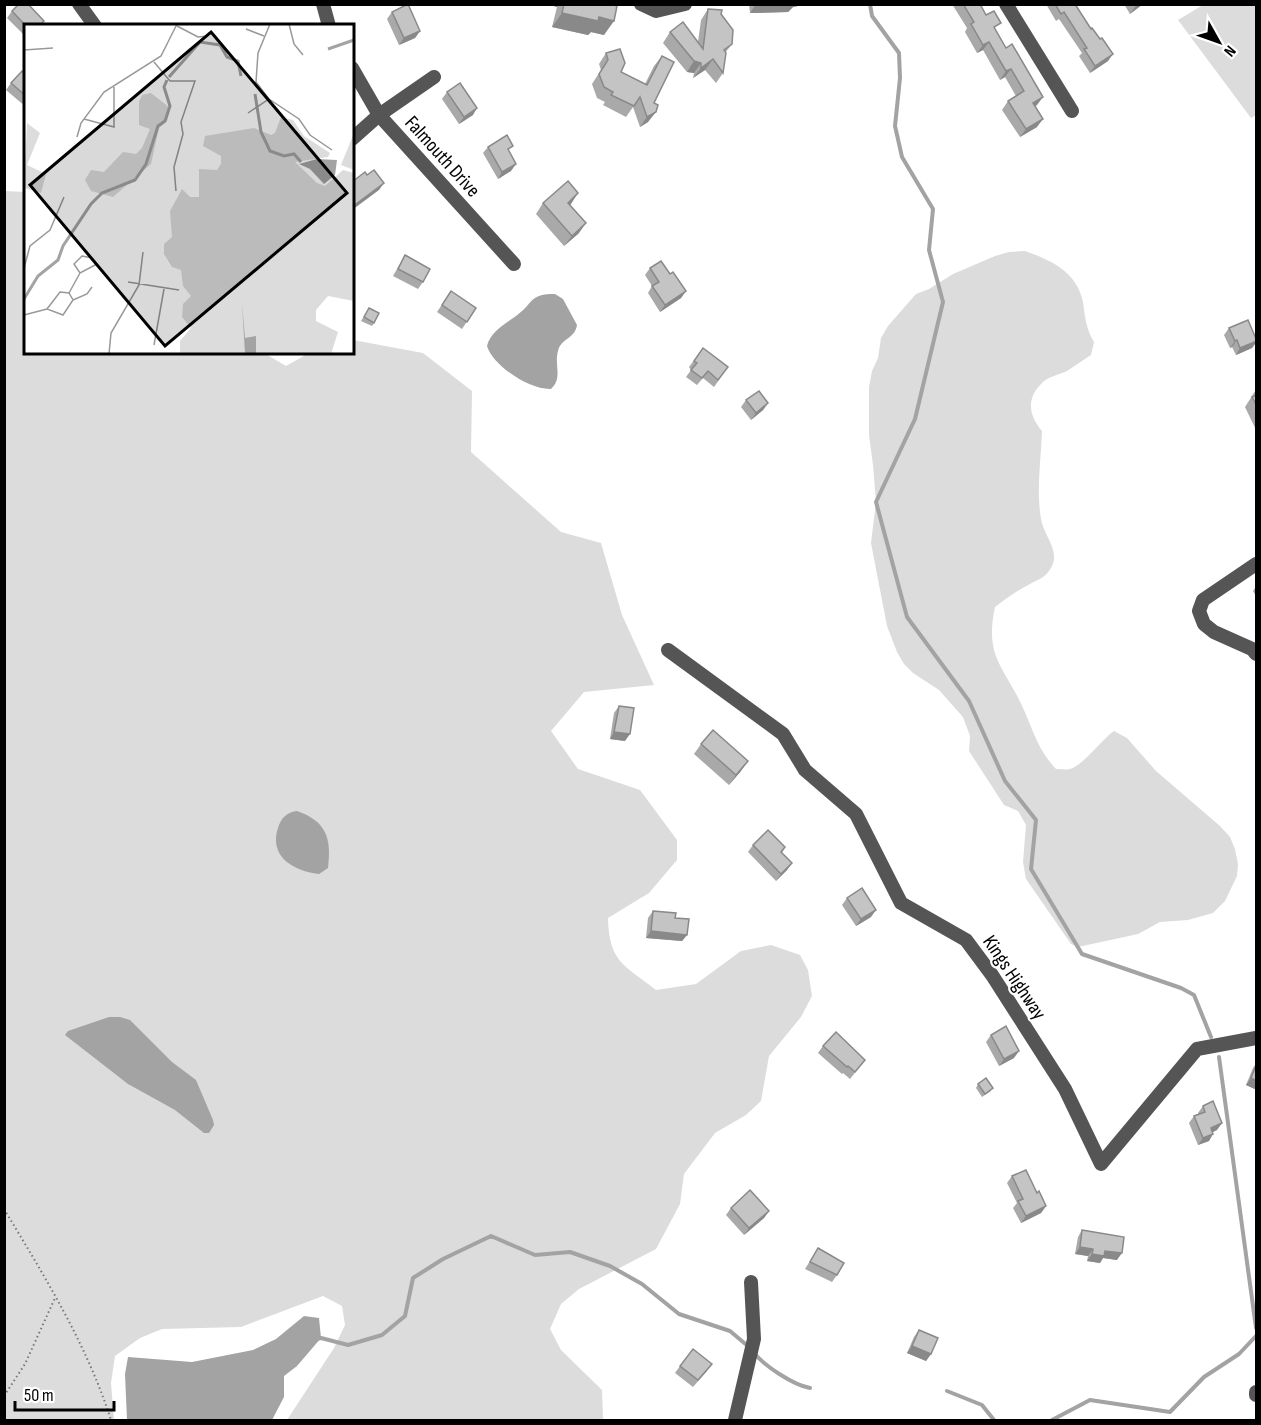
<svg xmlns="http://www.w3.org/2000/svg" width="1261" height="1425" font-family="'Sofia Sans Condensed',sans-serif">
	<rect width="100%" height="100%" fill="#fff"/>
	<g fill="#dcdcdc">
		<path d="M1203,5H1256V115L1251,118L1178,20Z"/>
		<path d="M4,191L25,192L26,352L264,353L286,366L309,353L352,352L353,340L423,353L472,391L471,452L561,532L601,543L622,615L654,685L584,692L551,731L578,769L640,790L677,840V860L649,893L608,918C609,962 624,965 656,990L696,984L741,951L771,945L800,955L808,970L812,996L801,1017L769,1056L761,1101L746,1115L715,1133L684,1174L680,1204L656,1249L579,1289L561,1304L550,1329L561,1350L602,1390L603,1420H287L334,1348L345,1325L342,1306L323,1296L241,1327L162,1329L140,1338L115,1356L111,1383L114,1420H5Z"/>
		<path d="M1025,251C1051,260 1077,272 1083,302C1085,317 1086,329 1094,342L1091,355C1083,360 1075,366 1067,371C1058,375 1047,377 1041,384C1026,399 1029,416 1042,431C1041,461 1036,490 1041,519C1044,537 1063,553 1049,571C1044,578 1037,580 1030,584C1018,590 1005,599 995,607C984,658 1005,667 1023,708C1034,732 1037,748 1056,769C1060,769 1067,770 1070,769C1084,765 1101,740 1114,731L1127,738L1156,771L1220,826L1230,837L1235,849L1238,864L1237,876L1225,901L1213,913L1188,920L1160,922L1138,934L1078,947L1071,944L1026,879L1023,862L1026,825L1018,811L1004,805L969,751L970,736L963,717L939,690L913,673L904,664L897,652L887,626L871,543L876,502L873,465L869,435V387L872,371L878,358L881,338L888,326L916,294L929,289L953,274L995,256L1009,252Z"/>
	</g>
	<g fill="#a3a3a3">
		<path d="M555,294L563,299L577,325C575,339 561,338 558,351C554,365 563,378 551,389C530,390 493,366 487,346C491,329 510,322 522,311C527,307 530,301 535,298C541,294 548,294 555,294Z"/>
		<path d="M297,811C326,821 332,838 328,868L319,874C292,871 267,855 279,825C282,817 288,812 297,811Z"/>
		<path d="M109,1017H120L130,1020L172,1062L196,1080L213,1120L214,1125L209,1133H204L175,1110L128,1084L65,1035L68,1031Z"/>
		<path d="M304,1316L319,1318L321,1338L297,1366L284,1376V1397L272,1420H127L125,1374L128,1357L192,1362L253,1350L276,1339Z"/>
	</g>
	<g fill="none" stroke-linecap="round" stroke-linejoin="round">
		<g stroke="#a3a3a3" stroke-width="4">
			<path d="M870,4L872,16L899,53L900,78L895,126L902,157L933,209L929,250L943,302L915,419L876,502L907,617L969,701L1005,781L1036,820L1031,869L1082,954L1181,988L1194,995L1211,1037"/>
			<path d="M1219,1057L1256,1328"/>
			<path d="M316,1339L321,1338L348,1345L382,1335L405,1316L413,1278L443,1259L491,1236L535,1255L570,1252L610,1266L642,1284L679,1314L730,1331L749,1347"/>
			<path d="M754,1353C765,1366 793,1385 810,1388"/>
			<path d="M947,1391L982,1405L994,1420"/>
			<path d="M1052,1420L1090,1400L1170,1412L1204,1377L1239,1354L1256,1336"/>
		</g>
		<g stroke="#777" stroke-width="2" stroke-dasharray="1.5 3" stroke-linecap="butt">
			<path d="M4,1209C45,1277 87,1345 111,1420"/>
			<path d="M4,1396L25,1364L55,1298"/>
		</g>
		<g stroke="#555" stroke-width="14">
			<path d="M79,4L95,26"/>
			<path d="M323,4L329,26"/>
			<path d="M641,4L656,11L685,4"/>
			<path d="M1006,4L1072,111"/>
			<path d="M352,68L379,115L514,264"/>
			<path d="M352,139L379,115L434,77"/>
			<path d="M1256,564L1203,600L1199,611L1204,624L1214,632L1252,649L1256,654"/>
			<path d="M668,650L783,734L805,770L856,814L901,903L966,940L992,975L1065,1089L1101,1164L1197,1049L1256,1038"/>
			<path d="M1256,1395V1392"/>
			<path d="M735,1420L754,1339L751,1282"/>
		</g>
	</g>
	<g fill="#a9a9a9">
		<path d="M547,4H611L604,35L591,32L588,35L552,27L557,7Z"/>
		<path d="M749,4H799L798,6L793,7L788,12L750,13Z"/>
		<path d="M952,4H980L996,30L1037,105L1035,106L1037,127L1020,137L1002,110L1008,101L1016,96L1005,77L1000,80L983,50L977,53L965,32L967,28Z"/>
		<path d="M1046,4H1077L1076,6L1108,61L1090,73L1079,56L1082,53L1059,19L1056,21Z"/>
		<path d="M1124,4H1143L1130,14Z"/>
		<path d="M708,9L721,14L732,44L725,53L723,73L716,83L705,70L693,78L694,73L687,72L663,43L670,32L698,42L701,20Z"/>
		<path d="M12,11L26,26V37L7,18Z"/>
		<path d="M392,12L420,31L415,38L399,45L387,19Z"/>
		<path d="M606,53L621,72L645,84L654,66L662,56L654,103L648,122L640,127L633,107L626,117L603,105L605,102L597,98L592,84L601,70L599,64Z"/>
		<path d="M26,75V107L6,90L11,83Z"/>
		<path d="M447,92L473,115L459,124L442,99Z"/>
		<path d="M488,147L509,152L511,171L498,179L483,153Z"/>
		<path d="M543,203L571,204L570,205L579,233L564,246L536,214Z"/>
		<path d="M405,255L423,282L418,289L393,276Z"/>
		<path d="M650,268L670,274L686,291L681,298L660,312L648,293L652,286L645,275Z"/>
		<path d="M451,291L476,308L462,329L437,312Z"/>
		<path d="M369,308L374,323L372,326L361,321Z"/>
		<path d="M1229,328L1257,341L1252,348L1236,355L1232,347L1230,348L1224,335Z"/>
		<path d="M703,348L728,367L714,387L703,378L697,385L686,377L691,370L689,367Z"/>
		<path d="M1257,388V432L1245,407Z"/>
		<path d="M746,400L768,403L763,410L751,420L741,407Z"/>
		<path d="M1257,585V598L1253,591Z"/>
		<path d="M619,706L625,741L610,739L614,713Z"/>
		<path d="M701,744L741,771L729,785L694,754Z"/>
		<path d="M753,845L785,847L782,853L792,863L787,870L776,881L748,852Z"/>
		<path d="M847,898L871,917L856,926L842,905Z"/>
		<path d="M653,911L675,918L687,935L682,941L646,938L648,918Z"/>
		<path d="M991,1035L1014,1058L999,1066L986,1042Z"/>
		<path d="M823,1046L865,1060L850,1079L843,1073L842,1074L818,1053Z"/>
		<path d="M1257,1062V1090L1246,1085L1253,1068Z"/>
		<path d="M978,1084L991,1091L982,1097L976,1088Z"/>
		<path d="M1203,1106L1217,1130L1213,1132L1209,1141L1198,1145L1189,1123L1194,1116L1198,1114V1113Z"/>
		<path d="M1012,1176L1037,1193L1046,1206L1041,1213L1021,1223L1013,1208L1017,1203L1007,1183Z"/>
		<path d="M731,1208L769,1211L764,1218L744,1235L726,1215Z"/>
		<path d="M1082,1230L1117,1260L1103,1258L1100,1263L1087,1261L1088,1256L1075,1254L1078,1237Z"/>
		<path d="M818,1248L837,1275L832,1282L805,1269Z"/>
		<path d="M919,1330L931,1354L926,1361L907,1353L914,1337Z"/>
		<path d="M680,1366L707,1371L693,1387L675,1373Z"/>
	</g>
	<g fill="#898989">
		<path d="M547,4H559L557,7Z"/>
		<path d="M756,4H799L798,6L793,7L788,12L750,13Z"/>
		<path d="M1138,4H1143L1130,14L1135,7Z"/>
		<path d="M562,13L599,17L614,21L604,35L591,32L588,35L552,27Z"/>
		<path d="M420,31L415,38L399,45L404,38Z"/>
		<path d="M989,42L983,50L977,53L983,45Z"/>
		<path d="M1113,54L1108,61L1090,73L1095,66Z"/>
		<path d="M713,59L705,70L693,78L701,68Z"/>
		<path d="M694,61L701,63L694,73L687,72Z"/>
		<path d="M1011,69L1005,77L1000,80L1006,71Z"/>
		<path d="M1043,97L1037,105L1027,111L1033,103Z"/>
		<path d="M477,108L473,115L459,124L464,117Z"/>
		<path d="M656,112L648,122L640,127L647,117Z"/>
		<path d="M1043,119L1037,127L1020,137L1026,129Z"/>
		<path d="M516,164L511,171L498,179L502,172Z"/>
		<path d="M384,183L379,190L352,210V207Z"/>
		<path d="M578,193L571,204L561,213L568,203Z"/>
		<path d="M586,223L579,233L564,246L572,236Z"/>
		<path d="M686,291L681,298L660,312L665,305Z"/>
		<path d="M1237,340L1232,347L1230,348L1235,341Z"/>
		<path d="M1257,341L1252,348L1236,355L1240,348Z"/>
		<path d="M768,403L763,410L751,420L756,413Z"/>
		<path d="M614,732L630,734L625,741L610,739Z"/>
		<path d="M748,761L741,771L729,785L736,775Z"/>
		<path d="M792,863L787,870L776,881L781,874Z"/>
		<path d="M876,910L871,917L856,926L861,919Z"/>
		<path d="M651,931L687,935L682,941L646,938Z"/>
		<path d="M1019,1051L1014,1058L999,1066L1004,1059Z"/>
		<path d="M1251,1078L1257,1081V1090L1246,1085Z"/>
		<path d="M1222,1123L1217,1130L1206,1135L1211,1128Z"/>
		<path d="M1213,1134L1209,1141L1198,1145L1203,1138Z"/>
		<path d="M1046,1206L1041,1213L1021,1223L1026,1216Z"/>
		<path d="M769,1211L764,1218L744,1235L749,1228Z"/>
		<path d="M1080,1247L1093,1249L1088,1256L1075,1254Z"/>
		<path d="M1105,1251L1122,1253L1117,1260L1103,1258L1100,1263L1087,1261L1092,1254Z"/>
		<path d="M912,1346L931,1354L926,1361L907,1353Z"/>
	</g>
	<g fill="#c4c4c4" stroke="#898989" stroke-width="1.5">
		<path d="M19,4H28L44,21L39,26H26L12,11Z"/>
		<path d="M408,4L420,31L404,38L392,12Z"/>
		<path d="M564,4H611L617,6L614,21L599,17L598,21L562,13Z"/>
		<path d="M963,4H980L986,15L994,11L1001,23L994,27L1006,48L1012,44L1043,97L1033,103L1043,119L1026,129L1008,101L1024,91L1011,69L1006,71L989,42L983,45L971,24L974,22Z"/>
		<path d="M1055,4H1075L1091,29L1092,28L1100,39L1102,38L1113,54L1095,66L1084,49L1087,48L1064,12L1061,14Z"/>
		<path d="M708,9L722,10L721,14L733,30L732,44L724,50L726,53L723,73L713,59L701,68V63L694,61L670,32L683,22L703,49Z"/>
		<path d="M620,49L625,63L621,72L647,85L662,56L674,62L654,103L658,105L656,112L647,117L640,97L634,106L611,95L613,92L604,87L599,74L608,60L606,53Z"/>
		<path d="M22,71L26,75V96L11,83Z"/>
		<path d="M460,83L477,108L464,117L447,92Z"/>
		<path d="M507,135L513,146L508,149L516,164L502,172L488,147Z"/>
		<path d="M374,170L384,183L352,207V182L365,172L367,175Z"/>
		<path d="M568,181L578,193L568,203L586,223L572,236L543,203Z"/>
		<path d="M405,255L430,269L423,282L398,269Z"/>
		<path d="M661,261L670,274L673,272L686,291L665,305L652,286L659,282L650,268Z"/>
		<path d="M451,291L476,308L467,322L442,305Z"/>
		<path d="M369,308L379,313L374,323L364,317Z"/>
		<path d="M1248,320L1257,341L1240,348L1237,340L1235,341L1229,328Z"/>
		<path d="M703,348L728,367L718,380L708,371L702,378L691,370L697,363L694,361Z"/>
		<path d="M759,391L768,403L756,413L746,400Z"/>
		<path d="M1257,395V406L1252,397Z"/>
		<path d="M619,706L634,708L630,734L614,732Z"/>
		<path d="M713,730L748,761L736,775L701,744Z"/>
		<path d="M768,830L785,847L781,852L792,863L781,874L753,845Z"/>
		<path d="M862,888L876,910L861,919L847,898Z"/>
		<path d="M653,911L676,913L675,918L689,919L687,935L651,931Z"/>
		<path d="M1006,1026L1019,1051L1004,1059L991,1035Z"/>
		<path d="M836,1032L865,1060L855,1072L848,1066L847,1067L823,1046Z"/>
		<path d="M1257,1063V1081L1251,1078Z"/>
		<path d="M986,1078L993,1088L985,1094L978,1084Z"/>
		<path d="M1213,1101L1222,1123L1211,1128L1213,1134L1203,1138L1194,1116L1205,1112L1203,1106Z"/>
		<path d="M1026,1170L1037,1193L1039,1191L1046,1206L1026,1216L1018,1201L1023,1199L1012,1176Z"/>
		<path d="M750,1190L769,1211L749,1228L731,1208Z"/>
		<path d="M1082,1230L1124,1237L1122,1253L1105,1251L1104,1256L1092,1254L1093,1249L1080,1247Z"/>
		<path d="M818,1248L844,1263L837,1275L810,1262Z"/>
		<path d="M919,1330L938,1338L931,1354L912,1346Z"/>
		<path d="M693,1349L712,1364L698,1380L680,1366Z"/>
	</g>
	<g text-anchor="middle" stroke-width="4.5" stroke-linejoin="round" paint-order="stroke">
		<g font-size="20" fill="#000" stroke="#fff">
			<text transform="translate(443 156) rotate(48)" y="7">Falmouth Drive</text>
			<text transform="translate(1015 977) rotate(56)" y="7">Kings Highway</text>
		</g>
	</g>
	<g transform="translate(24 24)">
		<rect width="330" height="330" fill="#fff"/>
		<path d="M127,69L146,84L143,97L135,104L127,140L89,173L67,167L61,156L67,146L80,148L99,128L112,130L118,124L126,105L115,101V78L118,71ZM257,93L269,96L280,112L306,129L304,133L271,138L293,159L301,162L319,146L330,149V277L304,272L292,286V297L314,308L307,330H156V317L167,304L158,293L159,280L167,272L159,262L157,246L148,243L140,230V220L148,213L146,187L158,165L166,173H175V145L193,146L197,140V132L179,122L181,112L230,104L247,111L251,109ZM3,99L16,109L3,141L22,150L17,169L0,164ZM330,109V146L317,141Z" fill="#dcdcdc"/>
		<path d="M293,135L313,136L311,151L300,160L286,145L275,140ZM218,279L221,314L232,312V330H221Z" fill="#a3a3a3"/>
		<path fill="none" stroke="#a3a3a3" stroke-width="3" d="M304,25L330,16M145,53L176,18L196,21L203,33L214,37L217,52M231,70L237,108L246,127L260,132L270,130L277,138M0,275L14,252L34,236L39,222L67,180L78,169L111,156L122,140L134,102L141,97L146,82L140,63L143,56"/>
		<path fill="none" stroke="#999" stroke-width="1.5" d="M246,0L234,29L232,58L245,75L275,95L286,111L308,126M265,0L270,20L279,31M153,2L174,13L184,12M222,5L240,12M0,26L29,24M130,38L146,57H171L157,98L159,110L150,143L152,167M224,89L245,75M60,95L90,103V63M53,113L57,99L80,68L137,32L153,0M58,232L68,234L73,240L56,249L50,240ZM0,244L6,222L26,206L40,173M104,258L155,266M36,268L45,269L49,276L39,291L23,285ZM45,269L56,249M49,276L63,270L68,263M0,291L23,285M130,321L140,265M85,330L87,309L115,261L119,228"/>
		<path fill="#000" fill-opacity="0.15" stroke="#000" stroke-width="3" d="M187,8L323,169L141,322L6,161Z"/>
		<rect width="330" height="330" fill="none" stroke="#000" stroke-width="3"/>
	</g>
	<rect width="1261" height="1425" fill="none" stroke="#000000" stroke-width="12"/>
	<g transform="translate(1219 42) rotate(130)" stroke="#ffffff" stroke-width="4.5" paint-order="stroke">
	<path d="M0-4.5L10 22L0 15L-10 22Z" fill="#000000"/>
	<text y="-9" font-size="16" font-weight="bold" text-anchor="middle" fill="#000000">N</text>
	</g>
	<path d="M15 1401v9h99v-9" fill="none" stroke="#000000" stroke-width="3"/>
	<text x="24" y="1401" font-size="18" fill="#000000" stroke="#ffffff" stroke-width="4.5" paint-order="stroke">50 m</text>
</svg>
